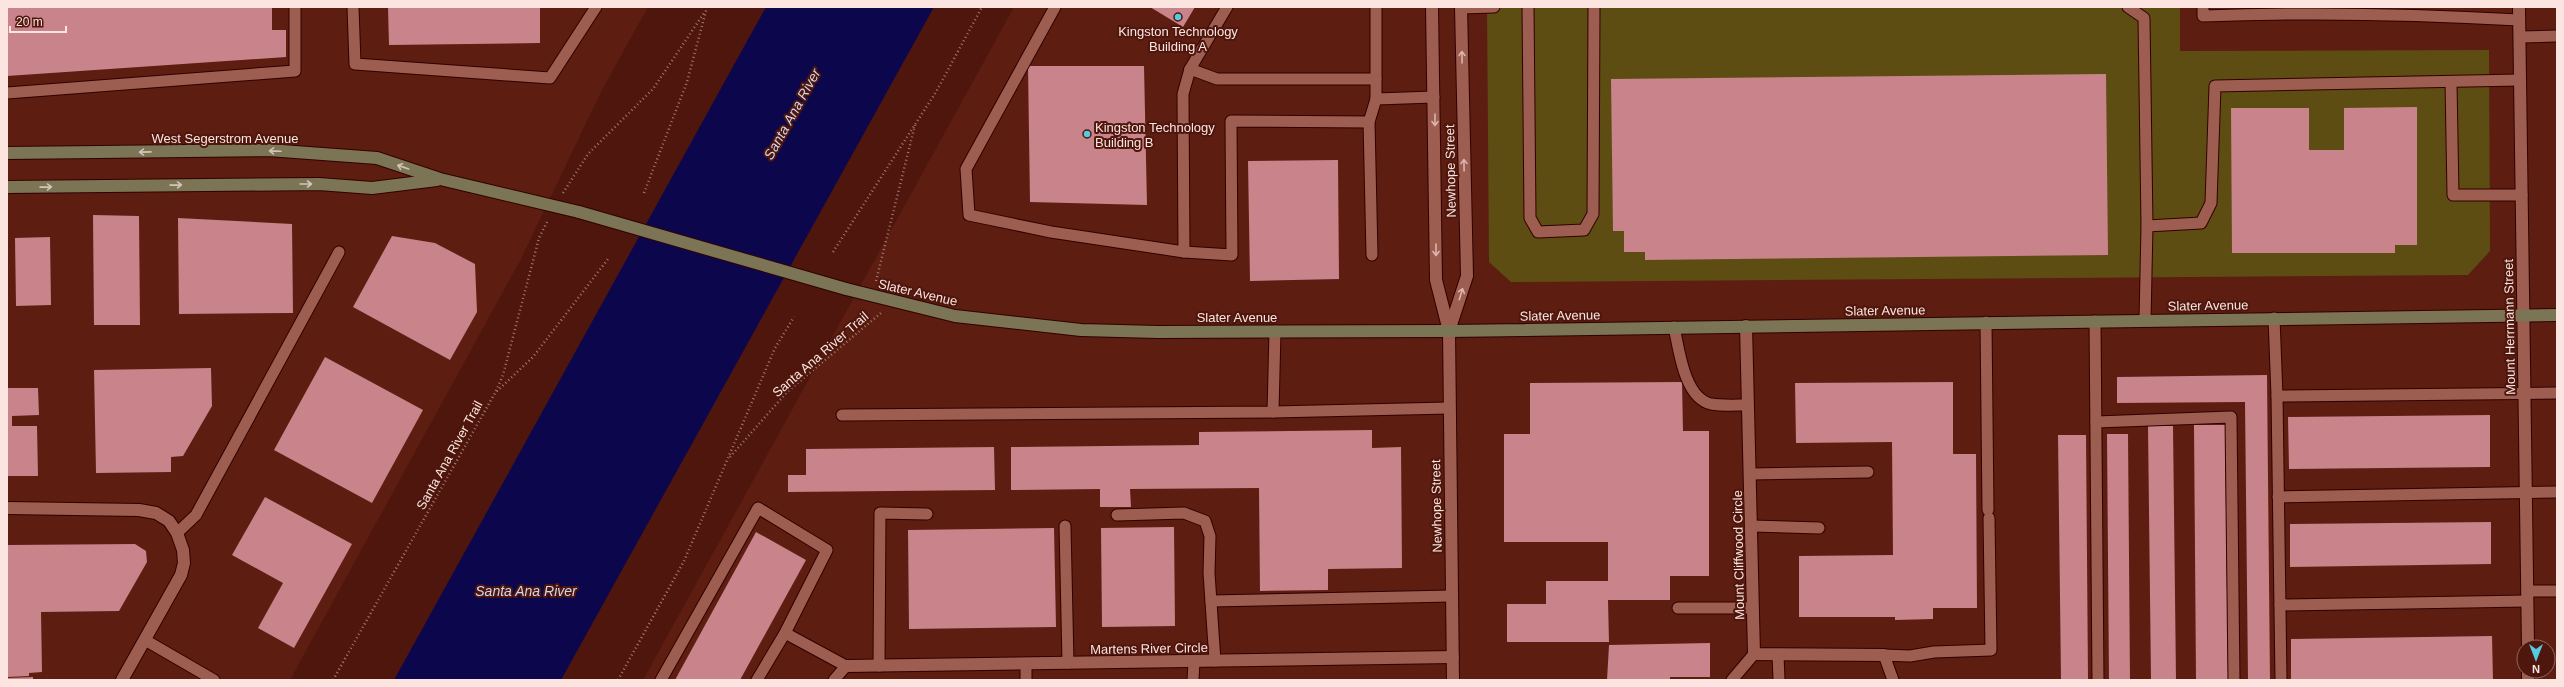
<svg xmlns="http://www.w3.org/2000/svg" width="2564" height="687" font-family="Helvetica,sans-serif">
	<rect width="100%" height="100%" fill="#4e160c"/>
	<g fill="#5d1d11" fill-rule="evenodd">
		<path d="M7,7H648L601,92L521,259L290,680H7Z"/>
		<path d="M1014,7H2557V680H643ZM2524,647H2548V671H2524Z"/>
	</g>
	<path fill="#5d4d13" d="M1487,7H2180V51L2489,50L2490,251L2468,275L1511,282L1489,262Z"/>
	<path fill="#0c074d" d="M766,7H934L561,680H394Z"/>
	<g fill="#c9838a">
		<path d="M7,7H272V30H286V57L7,76Z"/>
		<path d="M388,7H540V43L389,45Z"/>
		<path d="M1150,7H1195L1183,27Z"/>
		<path d="M1028,66H1144L1147,205L1030,202Z"/>
		<path d="M2106,74L2108,255L1645,260V252H1624V231H1613L1611,79Z"/>
		<path d="M2417,107V245H2395V253H2232L2231,108H2309V150H2344V108Z"/>
		<path d="M1338,160L1339,279L1250,281L1248,161Z"/>
		<path d="M93,215L139,216L140,325H94Z"/>
		<path d="M178,218L292,224L293,313L179,314Z"/>
		<path d="M392,236L435,243L475,264L477,312L450,360L353,307Z"/>
		<path d="M50,237L51,305L16,306L15,238Z"/>
		<path d="M325,357L423,410L372,503L274,450Z"/>
		<path d="M211,368L212,406L183,456L171,457V472L96,473L94,370Z"/>
		<path d="M2267,375L2270,680H2248L2245,402L2117,403V377Z"/>
		<path d="M1682,382L1683,431H1709V576H1670V600H1608L1609,642H1507V604H1546V581H1608V542H1504V434H1530V383Z"/>
		<path d="M1953,382V454H1976L1977,608H1933V619L1895,620V617H1799V556L1893,555L1892,442L1796,443L1795,383Z"/>
		<path d="M7,388H38L39,415L12,416V426H37L38,476H7Z"/>
		<path d="M2490,415V467L2289,469L2288,417Z"/>
		<path d="M2194,425H2225L2228,680H2196Z"/>
		<path d="M2148,426H2173L2176,680H2151Z"/>
		<path d="M1372,430V448L1401,447L1402,568L1328,569V590L1260,591L1259,488L1130,489L1131,507H1100V489L1011,490V447L1199,445V432Z"/>
		<path d="M2107,434H2128L2130,680H2109Z"/>
		<path d="M2058,435H2086L2088,680H2061Z"/>
		<path d="M994,447L995,490L788,492V475H806V449Z"/>
		<path d="M265,497L352,544L294,648L258,628L283,583L232,555Z"/>
		<path d="M2491,522V564L2290,567V524Z"/>
		<path d="M1174,527L1175,626L1102,627L1101,528Z"/>
		<path d="M1054,528L1056,627L909,629L908,530Z"/>
		<path d="M756,532L806,560L740,680H675Z"/>
		<path d="M135,544L146,551L147,562L119,611L41,612L42,672L29,673V676L7,677V545Z"/>
		<path d="M2492,636L2493,680H2291V639Z"/>
		<path d="M1710,643V677H1670V680H1607L1609,645Z"/>
		<path d="M33,677V680H7V678Z"/>
	</g>
	<g fill="none" stroke-linecap="round" stroke-linejoin="round">
		<defs>
			<g id="service">
				<path d="M353,7L355,64L550,78L596,7"/>
				<path d="M1055,7L966,169L969,215L1051,232L1184,252L1183,94L1190,69L1227,7"/>
				<path d="M1376,7V99L1434,97"/>
				<path d="M1528,7L1530,218L1538,232L1584,230L1593,214L1594,7"/>
				<path d="M2128,7L2144,18L2147,226L2201,223L2211,203L2215,86L2520,80"/>
				<path d="M2203,7V16C2309,12 2414,14 2519,20"/>
				<path d="M1461,8L1494,7"/>
				<path d="M2520,37L2557,36"/>
				<path d="M1190,69L1217,79H1376"/>
				<path d="M2451,82L2453,195H2522"/>
				<path d="M7,93L295,71V7"/>
				<path d="M1369,122L1372,255"/>
				<path d="M1184,252L1232,255L1231,121L1369,122L1376,99"/>
				<path d="M2274,318L2277,396"/>
				<path d="M2145,320L2147,226"/>
				<path d="M2095,321L2098,680"/>
				<path d="M1986,322L1988,510"/>
				<path d="M1674,327C1679,349 1684,398 1711,404C1722,406 1736,405 1748,405"/>
				<path d="M1273,412L1449,408"/>
				<path d="M842,415L1273,412L1275,331"/>
				<path d="M2096,422L2231,417L2234,680"/>
				<path d="M1750,474L1868,472"/>
				<path d="M2278,497L2557,492"/>
				<path d="M1117,515L1184,513L1205,521L1210,536L1209,573L1215,661"/>
				<path d="M1065,526L1068,663"/>
				<path d="M1751,526L1819,528"/>
				<path d="M177,533L196,515L339,252"/>
				<path d="M2527,591H2557"/>
				<path d="M1211,601L1452,596"/>
				<path d="M2280,605L2527,601"/>
				<path d="M1678,608H1753"/>
				<path d="M785,633L846,666L834,680"/>
				<path d="M145,640L214,680"/>
				<path d="M1778,655L1779,680"/>
				<path d="M879,666L880,513L927,514"/>
				<path d="M661,680L758,508L827,550L785,633L757,680"/>
				<path d="M1026,680V664"/>
				<path d="M1193,680L1194,662"/>
				<path d="M1732,680L1754,654"/>
				<path d="M1893,680L1884,655L1910,656L1934,652L1991,650L1989,518"/>
				<path d="M2281,680L2277,396L2557,393"/>
			</g>
			<g id="minor">
				<path d="M2519,7L2528,647"/>
				<path d="M1746,326L1754,654L1884,655"/>
				<path d="M7,508L139,510L156,513L169,521L177,533L183,550L184,563L181,575L122,680"/>
				<path d="M846,666L1453,657"/>
				<path d="M2528,671V680"/>
			</g>
			<g id="tertiary">
				<path d="M1432,7L1436,280L1449,331L1453,680"/>
				<path d="M1449,331L1467,276L1461,7"/>
			</g>
			<g id="secondary">
				<path d="M7,153L268,150L377,158L440,179L579,212"/>
				<path d="M7,187L319,184L372,188L437,180"/>
				<path d="M846,289L955,316L1081,330L1158,332L1449,331L2557,315"/>
			</g>
		</defs>
		<use href="#service" stroke="#310000" stroke-width="13"/>
		<use href="#minor" stroke="#310000" stroke-width="14"/>
		<use href="#tertiary" stroke="#310000" stroke-width="14"/>
		<use href="#secondary" stroke="#310000" stroke-width="14"/>
		<g stroke="#a27a73" stroke-width="2.5" stroke-dasharray="1 3" stroke-linecap="butt">
			<path d="M563,193L588,154L653,89L704,13"/>
			<path d="M644,193L687,82L707,7"/>
			<path d="M833,252L936,92L982,7"/>
			<path d="M876,281L915,125"/>
			<path d="M496,391L503,375L539,238L548,220"/>
			<path d="M730,457L787,392L881,313"/>
			<path d="M333,680L495,393L533,357L608,259"/>
			<path d="M618,680L684,561L775,348L794,317"/>
		</g>
		<use href="#service" stroke="#9d5d50" stroke-width="11"/>
		<use href="#minor" stroke="#9d5d50" stroke-width="12"/>
		<use href="#tertiary" stroke="#9d5d50" stroke-width="12"/>
		<use href="#secondary" stroke="#7b7455" stroke-width="12"/>
		<defs>
			<path id="secondary-bridge" d="M579,212L846,289"/>
		</defs>
		<use href="#secondary-bridge" stroke="#310000" stroke-width="14" stroke-linecap="butt"/>
		<use href="#secondary-bridge" stroke="#7b7455" stroke-width="12"/>
	</g>
	<defs><path id="oneway-shaft" d="M-6 0H5M1.5-3L5.5 0L1.5 3" fill="none" stroke-width="1.6" stroke-linecap="round" stroke-linejoin="round"/></defs>
	<g stroke="#dbb5ae">
		<use href="#oneway-shaft" transform="translate(1462 57) rotate(-91)"/>
		<use href="#oneway-shaft" transform="translate(1435 120) rotate(90)"/>
		<use href="#oneway-shaft" transform="translate(1464 165) rotate(-91)"/>
		<use href="#oneway-shaft" transform="translate(1436 250) rotate(90)"/>
		<use href="#oneway-shaft" transform="translate(1461 294) rotate(-73)"/>
	</g>
	<g stroke="#d5c3b6">
		<use href="#oneway-shaft" transform="translate(275 151) rotate(-178)"/>
		<use href="#oneway-shaft" transform="translate(145 152) rotate(179)"/>
		<use href="#oneway-shaft" transform="translate(403 167) rotate(-161)"/>
		<use href="#oneway-shaft" transform="translate(306 184)"/>
		<use href="#oneway-shaft" transform="translate(176 185) rotate(-1)"/>
		<use href="#oneway-shaft" transform="translate(46 187) rotate(-1)"/>
	</g>
	<g fill="#55cae0" stroke="#4e160c" stroke-width="1.5">
		<circle cx="1178" cy="17" r="4"/>
		<circle cx="1087" cy="134" r="4"/>
	</g>
	<g text-anchor="middle" stroke-width="4" stroke-linejoin="round" paint-order="stroke">
		<g font-size="13" fill="#fce5e0" stroke="#4e160c">
			<text x="1178" y="36">Kingston Technology<tspan x="1178" dy="15">Building A</tspan></text>
			<text x="1095" y="132" text-anchor="start">Kingston Technology<tspan x="1095" dy="15">Building B</tspan></text>
		</g>
		<g font-size="13" fill="#fce5e0" stroke="#4e160c">
			<text x="225" y="143">West Segerstrom Avenue</text>
			<text transform="translate(1450 171) rotate(-91)" y="5">Newhope Street</text>
			<text transform="translate(918 292) rotate(13)" y="5">Slater Avenue</text>
			<text transform="translate(2208 305) rotate(-1)" y="5">Slater Avenue</text>
			<text transform="translate(1885 310) rotate(-1)" y="5">Slater Avenue</text>
			<text transform="translate(1560 315) rotate(-1)" y="5">Slater Avenue</text>
			<text x="1237" y="322">Slater Avenue</text>
			<text transform="translate(2509 327) rotate(-91)" y="5">Mount Herrmann Street</text>
			<text transform="translate(820 354) rotate(-41)" y="5">Santa Ana River Trail</text>
			<text transform="translate(449 455) rotate(-61)" y="5">Santa Ana River Trail</text>
			<text transform="translate(1436 506) rotate(-91)" y="5">Newhope Street</text>
			<text transform="translate(1738 555) rotate(-91)" y="5">Mount Cliffwood Circle</text>
			<text transform="translate(1149 648) rotate(-1)" y="5">Martens River Circle</text>
		</g>
		<g font-size="14" font-style="italic" fill="#ced6ef" stroke="#4e160c">
			<text transform="translate(792 114) rotate(-61)" y="5">Santa Ana River</text>
			<text x="526" y="596">Santa Ana River</text>
		</g>
	</g>
	<rect width="2564" height="687" fill="none" stroke="#fce5e0" stroke-width="16"/>
	<g transform="translate(2536 659) rotate(180)"><circle r="19" fill="#4e160c" stroke="#946961"/>
	<path d="M0-3L7 15L0 10L-7 15Z" fill="#55cae0"/>
	<text y="-6" font-size="11" font-weight="bold" text-anchor="middle" fill="#fce5e0">N</text>
	</g>
	<path d="M10 26v6h56v-6" fill="none" stroke="#fce5e0" stroke-width="2"/>
	<text x="16" y="26" font-size="12" fill="#fce5e0" stroke="#4e160c" stroke-width="3" paint-order="stroke">20 m</text>
</svg>
